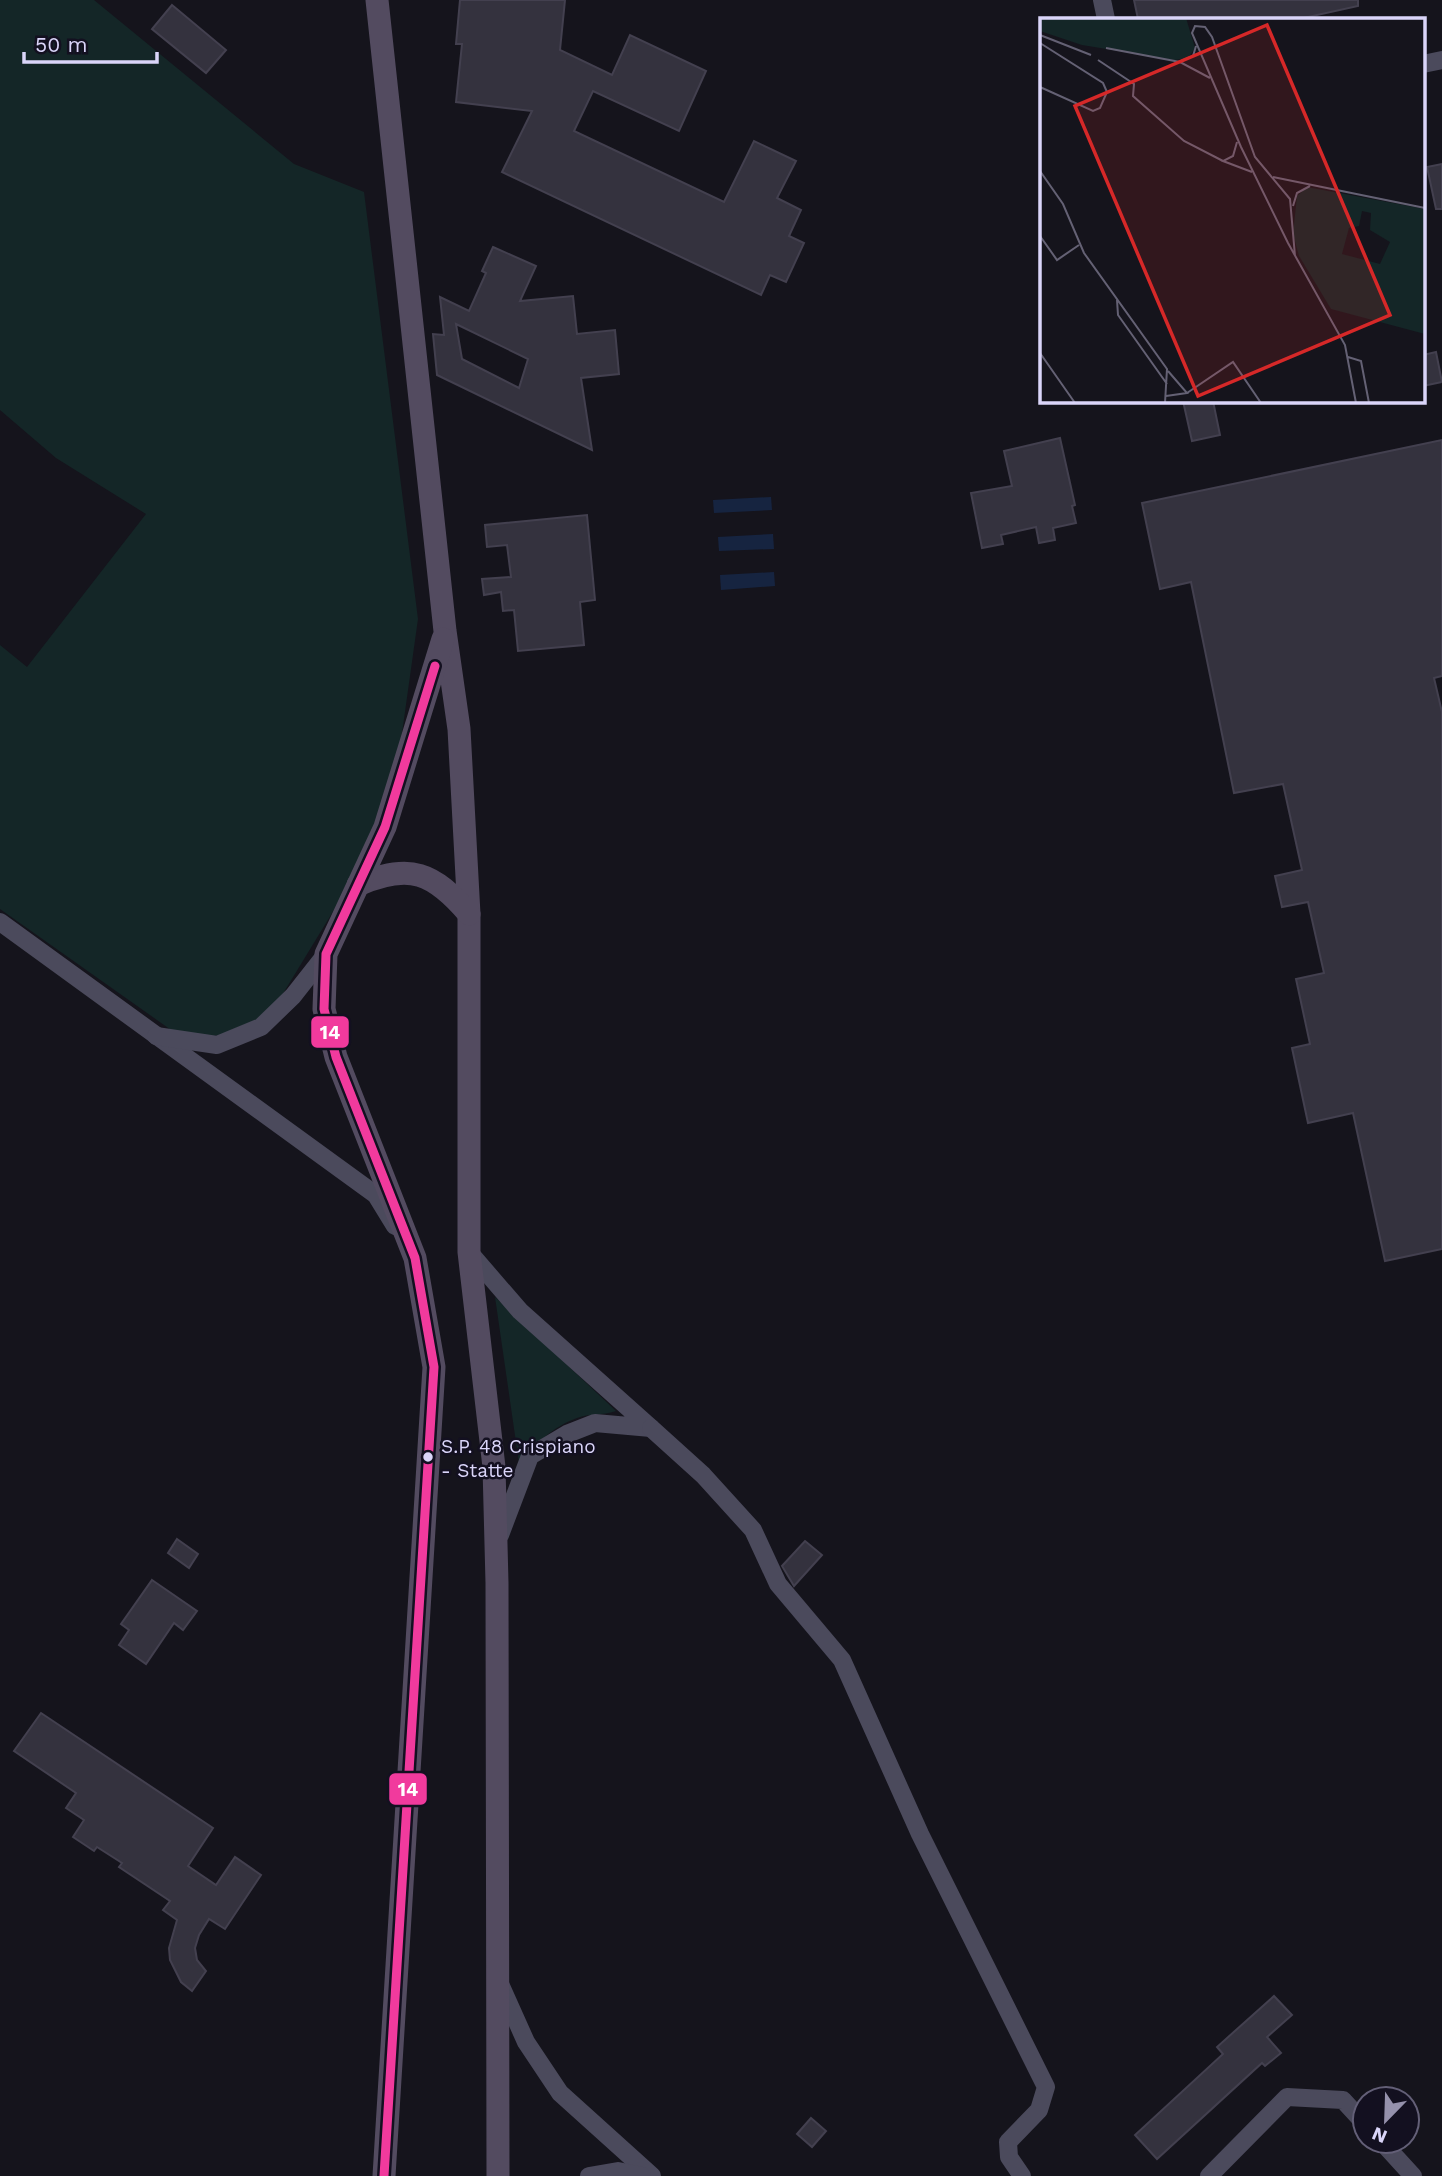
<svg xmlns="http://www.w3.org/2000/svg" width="1442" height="2176" font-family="'Work Sans',sans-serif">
	<rect width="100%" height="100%" fill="#15141c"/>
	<g fill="#142627">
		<path d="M0,0H94L294,164L364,192L418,619L396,776L340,900L273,1010L234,1035L181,1037L0,909V645L27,667L146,514L56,458L0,410Z"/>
		<path d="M495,1297L616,1411C602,1416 590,1413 577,1418C554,1426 534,1445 519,1463Z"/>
	</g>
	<g fill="#162440">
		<path d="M771,497L772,510L714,513L713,500Z"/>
		<path d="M773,534L774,549L719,551L718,537Z"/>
		<path d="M774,572L775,586L721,590L720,575Z"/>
	</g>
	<g fill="#34323e" stroke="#43404f" stroke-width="2" fill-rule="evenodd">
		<path d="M460,0H565L560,50L612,75L630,35L706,71L679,131L593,91L574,131L724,202L754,141L796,161L777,198L801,210L789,236L804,243L786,282L770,275L761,295L502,172L532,111L456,102L462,44H456Z"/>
		<path d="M1134,0H1358V6L1299,19H1138Z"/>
		<path d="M172,5L226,50L206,73L152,29Z"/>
		<path d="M1442,164V209H1436L1427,167Z"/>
		<path d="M493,247L536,266L520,301L573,296L577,334L615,330L619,374L581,378L592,450L437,375L433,334L444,335L440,297L469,311L486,273L482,271ZM456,324L528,359L519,388L462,359Z"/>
		<path d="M1436,352L1442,382L1423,386V355Z"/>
		<path d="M1183,401H1213L1220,435L1192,441Z"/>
		<path d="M1060,438L1075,505L1072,506L1076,523L1053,528L1055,540L1039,543L1036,527L1001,535L1003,544L982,548L971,493L1012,486L1004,451Z"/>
		<path d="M1442,440V676L1434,678L1442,712V1249L1385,1261L1353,1113L1308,1123L1292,1048L1310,1044L1296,979L1324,973L1308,902L1282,907L1275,876L1302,870L1283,784L1234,793L1191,582L1160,589L1142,503Z"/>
		<path d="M587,515L595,600L580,602L584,645L518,651L514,610L503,611L501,592L484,595L482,579L511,577L507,545L487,547L485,525Z"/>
		<path d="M177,1539L198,1554L189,1568L168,1553Z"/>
		<path d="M805,1541L822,1555L794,1586L782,1566Z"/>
		<path d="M152,1580L197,1611L183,1630L174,1623L146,1664L119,1645L129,1630L121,1624Z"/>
		<path d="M41,1713L213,1828L188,1866L216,1885L235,1857L261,1875L225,1929L209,1919L199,1935L195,1948L197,1960L206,1971L192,1991L181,1982L170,1960L169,1948L177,1920L163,1910L170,1901L119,1867L122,1863L97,1847L94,1851L73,1837L84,1820L66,1808L76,1793L14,1751Z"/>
		<path d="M1274,1996L1292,2015L1267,2037L1281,2053L1265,2066L1262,2063L1157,2159L1135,2135L1223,2054L1217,2047Z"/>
		<path d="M811,2118L826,2131L812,2147L797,2134Z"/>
	</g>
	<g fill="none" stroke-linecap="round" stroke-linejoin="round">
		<g stroke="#4b4a5c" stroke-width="18">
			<path d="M1102,0L1106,19"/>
			<path d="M1423,64L1442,60"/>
			<path d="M0,922L376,1195L395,1226"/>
			<path d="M156,1036L217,1045L261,1027L293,996L326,954"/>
			<path d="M469,1252L520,1311L651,1428L595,1423L567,1434L530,1456L500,1535"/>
			<path d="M651,1428L703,1475L753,1530L778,1584L842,1660L920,1834L1046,2087L1039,2110L1008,2142L1009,2157L1022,2176"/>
			<path d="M500,1984L526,2042L560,2093L652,2176"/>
			<path d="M1381,2141L1413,2176"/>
			<path d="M589,2176L618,2171L642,2176"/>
			<path d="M1209,2176L1287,2097L1343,2100L1365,2124"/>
		</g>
		<g stroke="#534b60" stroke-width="23">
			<path d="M377,0L445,631L459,729L469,914V1252L494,1467L497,1583L498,2176"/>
			<path d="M358,885C410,862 434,873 469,914"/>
			<path d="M384,2176L434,1367L415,1258L336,1057L324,1009L326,954L385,827L443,639"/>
		</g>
		<defs>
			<path id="bus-1" d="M384,2176L434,1367L415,1258L336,1057L324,1009L326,954L385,827L435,666"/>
		</defs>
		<use href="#bus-1" stroke="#131020" stroke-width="14"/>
		<use href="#bus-1" stroke="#f13a9d" stroke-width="9"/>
	</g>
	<circle fill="#dad5f9" stroke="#131020" stroke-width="2.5" cx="428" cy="1457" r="6"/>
	<g text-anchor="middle" stroke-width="5" stroke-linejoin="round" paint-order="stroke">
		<g font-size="19" fill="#dad5f9" stroke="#131020" text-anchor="start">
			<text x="441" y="1453">S.P. 48 Crispiano<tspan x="441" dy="24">- Statte</tspan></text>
		</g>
	</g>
	<g transform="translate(1040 18)">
		<rect width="385" height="385" fill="#15141c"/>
		<path d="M0,0H146L155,30L148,40L134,42L42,27L0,13ZM267,169L385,191V316L291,291L259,238L253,216L257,178ZM322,193L331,195L330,212L350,224L340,246L302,236L309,210L319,208Z" fill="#142627" fill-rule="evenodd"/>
		<path fill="none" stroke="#646174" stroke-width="2" d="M0,17L51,37M0,25L63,65L67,74L60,90L53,93L0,69M66,30L140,44L170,60M58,42L94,66L93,78L144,123L183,143M141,43L153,38L156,28M197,124L193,138L183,143L212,154M0,153L23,186L44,235L127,351L125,385M233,159L385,190M253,188L257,175L270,168M0,218L17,242L39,227M255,238L250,181L215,139L172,19L165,9L155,8L152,15L201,129L248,225L305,327L316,385M77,282L78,297L127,366M0,335L35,385M308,339L321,343L329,385M147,375L193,344L221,385M126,378L147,375L128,353"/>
		<path fill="#d62828" fill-opacity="0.15" stroke="#d62828" stroke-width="3.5" d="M227,7L350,297L158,378L35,88Z"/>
		<rect width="385" height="385" fill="none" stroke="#dad5f9" stroke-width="3.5"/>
	</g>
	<g stroke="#131020" stroke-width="2.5">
		<rect x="310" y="1015" width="40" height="34" rx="7" fill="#f13a9d"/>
		<rect x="388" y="1772" width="40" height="34" rx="7" fill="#f13a9d"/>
	</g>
	<g font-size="19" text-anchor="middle" font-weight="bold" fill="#fff">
		<text x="330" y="1039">14</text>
		<text x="408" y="1796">14</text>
	</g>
	<g transform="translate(1386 2120) rotate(203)"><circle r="33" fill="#131020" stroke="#635f77" stroke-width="2"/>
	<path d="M0-5L12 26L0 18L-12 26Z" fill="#9591ac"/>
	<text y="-10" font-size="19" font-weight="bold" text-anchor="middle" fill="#dad5f9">N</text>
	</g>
	<path d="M24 52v10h133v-10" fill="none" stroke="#dad5f9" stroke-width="3.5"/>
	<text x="35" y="52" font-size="21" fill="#dad5f9" stroke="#131020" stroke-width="5" paint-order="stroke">50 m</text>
</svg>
